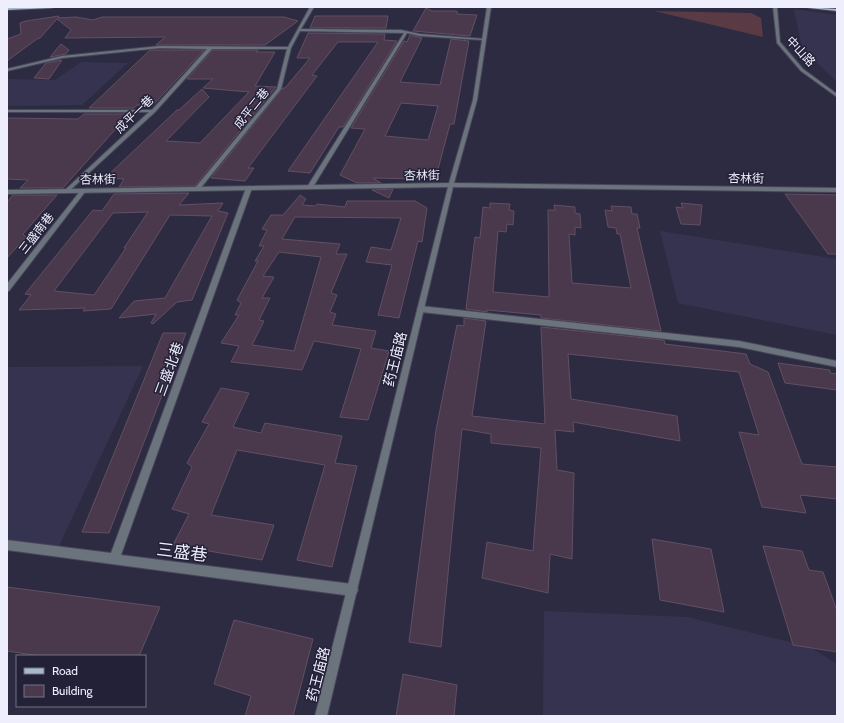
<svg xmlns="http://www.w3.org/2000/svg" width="844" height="723" font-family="Cabin,'Noto Sans SC',sans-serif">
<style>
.built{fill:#363350}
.green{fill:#5a3a44}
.building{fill:#4a384c;stroke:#624f64;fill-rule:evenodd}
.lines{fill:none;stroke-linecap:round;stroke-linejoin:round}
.minor-casing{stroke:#48465b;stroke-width:2}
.tertiary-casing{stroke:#48465b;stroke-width:2}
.primary-casing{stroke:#48465b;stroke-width:2}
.minor{fill:#6b737d;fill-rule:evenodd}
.tertiary{fill:#6b737d;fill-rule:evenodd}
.primary{fill:#a8b8cd;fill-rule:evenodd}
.labels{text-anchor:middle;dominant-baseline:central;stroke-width:3;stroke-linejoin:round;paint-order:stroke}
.far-street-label{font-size:12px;fill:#efeefd;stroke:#232137}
.street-label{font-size:14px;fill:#efeefd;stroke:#232137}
.near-street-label{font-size:17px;fill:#efeefd;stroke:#232137}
</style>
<rect width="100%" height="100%" fill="#2d2b41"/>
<path class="built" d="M794,9L837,15V82L813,59L801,43Z
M81,62L128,63L82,105L7,106L8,79L55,80Z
M660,231L837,259V335L678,303Z
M143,366L59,546L7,539V367Z
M544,611L687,617L810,647L837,664V716H543Z"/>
<path class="green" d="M654,11L751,13L761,18L763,37Z"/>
<path class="building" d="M426,8L432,11H457V14L477,15L470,36L413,31Z
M59,16L58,18L76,17L93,20L102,17H284L298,21L265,45H156L165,37L65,38L71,30L57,19L40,38L37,39L7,61V39L21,34L20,23L26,21Z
M315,16H388L386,28H310Z
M308,33L385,34L384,40L397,41L343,127H339L310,173L288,171L378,42H338L312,75L317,76L248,168H254L245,181L211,178L283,88H285L310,58H297Z
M410,35L422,38L400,82L440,85L451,39L469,41L454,124H450L437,173L423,179L373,178L381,183H357L340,175L365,129L351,128L404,41L407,42ZM401,103L438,106L428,140L385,136Z
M61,44L69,50L66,54L50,57Z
M150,50H204L153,105H137L134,108H89Z
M213,50H258L256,52H275L255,86L276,87L202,177L195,186L119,187L124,179L105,178L177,110H179L202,89L209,97L166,141L200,143L249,92L203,88L213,79H187Z
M62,60L49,79L34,78L46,63Z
M84,114H129L63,188H20L28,180L7,179V118L78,119Z
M393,189L389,198L372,190Z
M189,193L179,205L223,203L218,211L228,213L192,300L177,302L153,324L151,323L156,314L119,318L134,301L165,298L212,216L170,215L111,309L83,311L85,308L19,310L31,295L25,294L93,210L102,211L114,194ZM148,212L124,248H126L94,295L54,291L113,213Z
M785,194L837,195V254H828Z
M13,195H57L23,234L26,237L7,258V202Z
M300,195L306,199L302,205L315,206L317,204L345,207L347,201H415L427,208L422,242L418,241L399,318L378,315L392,265L366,262L371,247L391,250L401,218L295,217L282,239L340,244L336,254H347L331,293L337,295L330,312L336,314L332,325L376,331L371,348L389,351L368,420L340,417L361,349L314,341L302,370L231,362L239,346L221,343L239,315H235L241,303L237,300L258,261H255L264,246H259L267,230L262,229L271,215H283ZM279,252L321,257L294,351L252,345L264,321L259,320L270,298H262L274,277L263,276Z
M490,203L510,204L509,210L514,211L513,225L507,224L506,232L498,231L493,292L549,297L548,210H555L554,205L575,207V213L580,214L581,228L575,227V235L569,234L572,283L631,288L620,234H617L616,228L608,227L605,210L612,211L611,206L631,207L632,214H637L640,228H637L661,331L541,318V315L487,310V312L466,309L475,237L480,238L483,207L490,208Z
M681,203L702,205L700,225L681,224L676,207L683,208Z
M464,318L486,321L472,416L545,424L541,327L664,340L665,344L746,354L750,364L768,372L802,464L837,467V499L800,495L806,513L762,507L739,432L759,435L739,372L568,354L571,399L677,416L680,441L573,422L574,432L555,430L557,470L574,473L572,559L550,554L548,593L482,578L487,542L533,551L541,448L491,443V434L462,429L441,647L409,642L436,430L457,325L464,326Z
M163,333H186L109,533L82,532Z
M778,363L830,370V373L837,374V390L785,383Z
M221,388L249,393L233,427L261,433L265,423L342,436L335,463L357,466L332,567L297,560L325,465L237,450L211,515L274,525L262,560L173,545L189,514L172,509L192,467L187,463L209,424L202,422Z
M652,539L711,549L724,612L660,600Z
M763,546L802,551L809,570L823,572L837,611V652L793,645Z
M7,587L160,607L139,656H40L7,651Z
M234,620L313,639L293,716H245L251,696L214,684Z
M403,674L457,685L454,716H396Z"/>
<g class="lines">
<g class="minor-casing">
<path id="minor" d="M310,7H314L301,29L401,30L420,34L485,39L483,40L420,36L407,33L313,187L310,189L307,187L404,33L300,31L291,48L281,89L199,190H195V188L277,89L287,49H212L155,112L67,193L65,192V190L149,112H7V110H152L207,49L160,48L62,58L7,71V69L62,56L160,46L288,47Z
M249,186L252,188L121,555L352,584L356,586L358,590L356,594L352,596L7,550V540L111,553L246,188Z
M83,189L85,190V192L9,291H7V284L81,190Z
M421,306L739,341L837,361V367L739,347L421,312L417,309Z"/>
</g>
<g class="tertiary-casing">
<path id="tertiary" d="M487,7H491L477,100L454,183L837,188V192L453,187L327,716H315L448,187L7,194V190L449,183L473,100Z
M773,7H777L780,42L803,69L837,94V97L801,71L777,43Z"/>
</g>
<g class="primary-casing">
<path id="primary" d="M54,7L52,8L7,10V8Z
M807,7L837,9V11L809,8Z"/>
</g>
<use href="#minor" class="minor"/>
<use href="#tertiary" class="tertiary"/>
<use href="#primary" class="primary"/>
</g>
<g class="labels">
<g class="far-street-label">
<text transform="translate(801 51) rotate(47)">中山路</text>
<text transform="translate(251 108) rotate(-51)">成平二巷</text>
<text transform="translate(134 114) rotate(-44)">成平一巷</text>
<text transform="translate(422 175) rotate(-1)">杏林街</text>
<text transform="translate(746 178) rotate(1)">杏林街</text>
<text transform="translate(98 179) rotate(-1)">杏林街</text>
<text transform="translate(36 233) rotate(-52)">三盛南巷</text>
</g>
<g class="street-label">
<text transform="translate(395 359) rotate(-76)">药王庙路</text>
<text transform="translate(169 369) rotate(-70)">三盛北巷</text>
<text transform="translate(318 674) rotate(-76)">药王庙路</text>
</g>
<g class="near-street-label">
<text transform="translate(182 552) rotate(7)">三盛巷</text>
</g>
</g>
<rect width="844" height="723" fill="none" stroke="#efeefd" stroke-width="16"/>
<rect x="16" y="655" width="130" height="52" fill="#232137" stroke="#757386"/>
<rect x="24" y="668" width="20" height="6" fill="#a8b8cd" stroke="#757386"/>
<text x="52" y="675" font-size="12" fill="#efeefd">Road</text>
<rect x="24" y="685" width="20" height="12" fill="#4a384c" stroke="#757386"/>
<text x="52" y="695" font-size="12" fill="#efeefd">Building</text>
</svg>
